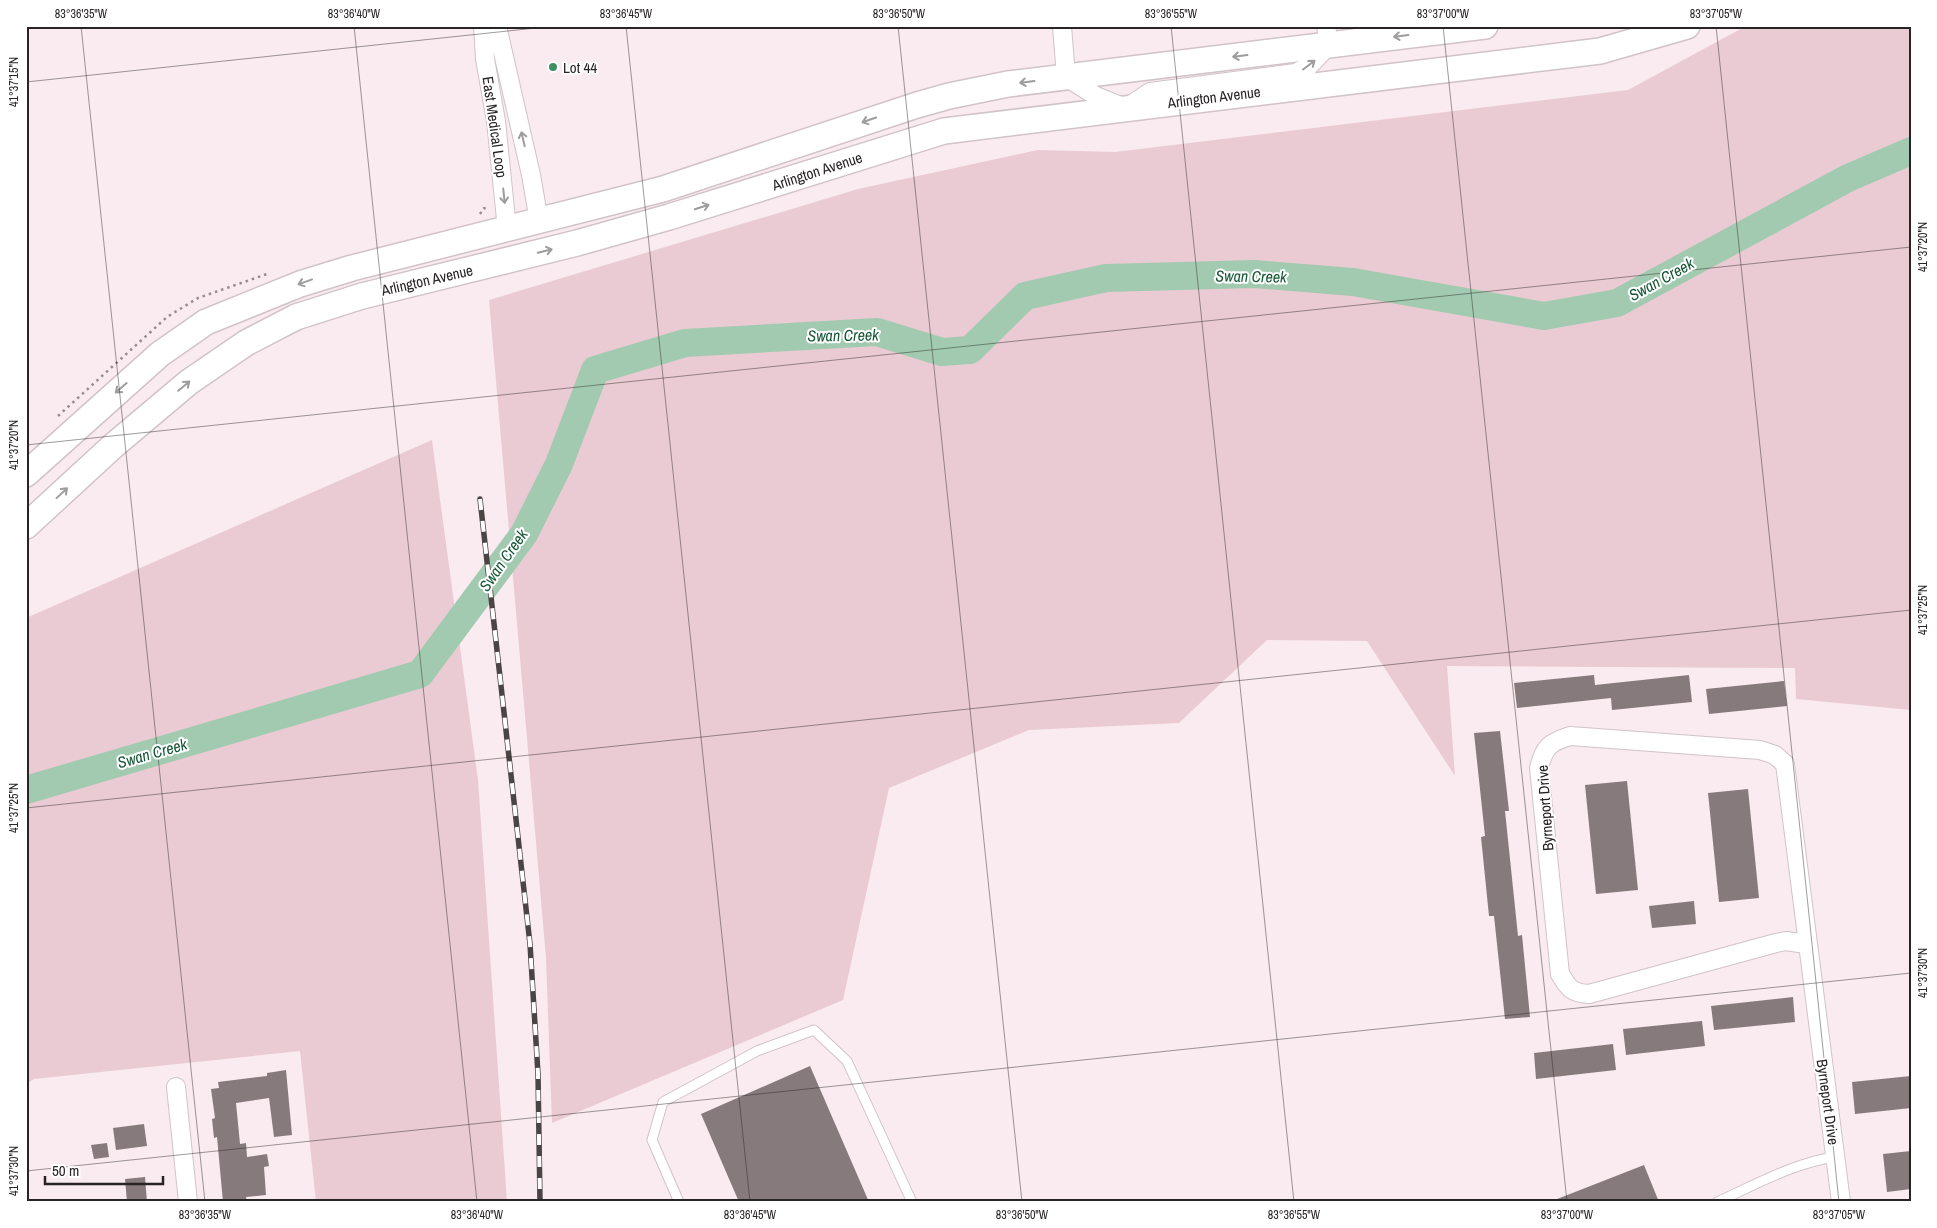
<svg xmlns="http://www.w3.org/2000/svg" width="1937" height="1228" font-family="'Archivo Narrow',sans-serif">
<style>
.green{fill:#eacbd3}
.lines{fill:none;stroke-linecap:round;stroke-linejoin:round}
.river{stroke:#a2cab0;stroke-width:28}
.building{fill:#877a7d}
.lane-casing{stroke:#d1c3c7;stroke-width:11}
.street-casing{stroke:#d1c3c7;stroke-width:20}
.secondary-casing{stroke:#d1c3c7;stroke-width:28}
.path{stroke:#968d8f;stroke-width:2.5;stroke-dasharray:2.5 4;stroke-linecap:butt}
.lane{stroke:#fff;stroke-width:9}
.street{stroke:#fff;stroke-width:18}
.secondary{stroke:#fff;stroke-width:25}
.rail-casing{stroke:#4a4445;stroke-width:5.5}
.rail{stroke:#fff;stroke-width:4;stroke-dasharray:11;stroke-linecap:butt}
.oneway{stroke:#9e9c9c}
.ticks{fill:none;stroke:#282324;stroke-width:1;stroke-opacity:0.45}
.poi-dot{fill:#3c9062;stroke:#fff;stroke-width:2}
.labels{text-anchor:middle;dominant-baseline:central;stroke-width:4;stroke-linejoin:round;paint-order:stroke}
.poi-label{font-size:15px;fill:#282324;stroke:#fff;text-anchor:start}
.street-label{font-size:15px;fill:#282324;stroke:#fff}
.water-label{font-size:16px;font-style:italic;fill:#165736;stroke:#fff}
.neatline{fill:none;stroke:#282324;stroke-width:2}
.ticks-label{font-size:12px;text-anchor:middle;fill:#282324}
</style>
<rect width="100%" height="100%" fill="#f9ebef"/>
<path class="green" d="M1746,26H1911V710L1796,699L1795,668L1447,666L1455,776L1367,641L1267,640L1179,723L1029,730L889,788L843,1000L552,1123L546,958L489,300L858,189L1038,150L1115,152L1628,90Z
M432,440L478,780L507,1202H316L300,1051L34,1079L26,1084V618Z"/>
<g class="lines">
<path class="river" d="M26,790L420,674L524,534L559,464L595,370L685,343L877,332L942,352L970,350L1025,296L1106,278L1254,274L1353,282L1544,316L1617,303L1848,178L1911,151"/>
</g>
<path class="building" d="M1594,675L1595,685L1689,675L1692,702L1612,710L1611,698L1517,708L1514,683Z
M1784,681L1787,706L1709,714L1706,689Z
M1500,731L1509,811H1505L1518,936L1522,935L1530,1017L1505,1019L1494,916H1489L1481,837L1485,836L1474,733Z
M1627,781L1638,890L1596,894L1585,785Z
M1748,789L1759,898L1719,902L1708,793Z
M1694,901L1696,924L1652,928L1649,906Z
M1793,997L1795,1022L1714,1030L1711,1006Z
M1702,1021L1705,1046L1626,1055L1623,1029Z
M1613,1044L1616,1070L1536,1079L1534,1053Z
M810,1066L869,1202H739L701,1114Z
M286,1070L292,1135L274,1137L269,1098L236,1103L240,1144L246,1143L247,1157L267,1154L269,1166L264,1167L266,1195L246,1197L247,1202H223L217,1137L214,1138L212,1119L215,1118L211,1089L219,1088L218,1082L267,1076V1073Z
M1911,1076V1108L1855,1114L1852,1082Z
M144,1124L147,1146L116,1150L113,1128Z
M107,1143L109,1157L94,1159L91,1145Z
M1911,1151V1189L1887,1192L1883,1154Z
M1644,1165L1659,1202H1552V1201Z
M145,1177L147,1202H127L125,1179Z"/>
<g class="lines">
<g class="lane-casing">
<path id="lane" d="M679,1202L652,1140L663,1102L757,1051L814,1030L847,1061L912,1202
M1717,1202C1755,1185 1793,1163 1835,1157"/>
</g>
<g class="street-casing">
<path id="street" d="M483,26L485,59L496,121L507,229
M497,26L531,175L539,221
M1062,26L1066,77L1096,96L1126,108L1150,92L1296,73L1309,66L1329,45L1326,26
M1806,944L1786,941L1776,943L1589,994C1572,993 1569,989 1560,974L1539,768C1544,747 1550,742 1570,736L1760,750L1775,755L1785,764L1841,1202
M176,1087L188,1202"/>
</g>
<g class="secondary-casing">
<path id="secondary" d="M26,474L160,354L206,322L300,284L352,268L663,189L917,105L949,96L1008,84L1485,26
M26,526L113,446L189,382L246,343L296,317L362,296L577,243L669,217L944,131L1600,51L1687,26"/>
</g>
<path class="path" d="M480,214L484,208L488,210
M58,416L167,317L198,298L267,274"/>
<use href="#lane" class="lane"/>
<use href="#street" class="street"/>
<use href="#secondary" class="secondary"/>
<g class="rail-casing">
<path id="rail" d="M480,499L530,944L538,1074L540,1202"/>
</g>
<use href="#rail" class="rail"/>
</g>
<defs><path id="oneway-shaft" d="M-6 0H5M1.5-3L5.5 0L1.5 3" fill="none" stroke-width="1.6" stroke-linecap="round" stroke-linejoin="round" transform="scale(1.25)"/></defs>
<g class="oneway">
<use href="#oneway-shaft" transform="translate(1401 36) rotate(173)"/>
<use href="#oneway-shaft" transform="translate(1240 56) rotate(173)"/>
<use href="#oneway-shaft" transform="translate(1309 65) rotate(-37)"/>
<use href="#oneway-shaft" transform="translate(1027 82) rotate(173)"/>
<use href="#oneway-shaft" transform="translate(869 120) rotate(161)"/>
<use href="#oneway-shaft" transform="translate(523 139) rotate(-103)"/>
<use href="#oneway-shaft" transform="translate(504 196) rotate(84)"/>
<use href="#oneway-shaft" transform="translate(702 207) rotate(-18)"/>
<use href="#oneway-shaft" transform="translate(545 251) rotate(-14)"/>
<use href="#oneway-shaft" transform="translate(305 282) rotate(160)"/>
<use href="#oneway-shaft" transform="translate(184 386) rotate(-40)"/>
<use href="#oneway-shaft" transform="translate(121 388) rotate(139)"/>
<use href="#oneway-shaft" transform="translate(62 493) rotate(-43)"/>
</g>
<path class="ticks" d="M81,26L205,1202M354,26L477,1202M626,26L750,1202M898,26L1022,1202M1171,26L1294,1202M1443,26L1567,1202M1716,26L1839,1202M26,82L555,26M26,445L1911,247M26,808L1911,610M26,1171L1911,973"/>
<circle class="poi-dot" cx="553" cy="67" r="5"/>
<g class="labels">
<g class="poi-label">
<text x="563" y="67">Lot 44</text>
</g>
<g class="street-label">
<text transform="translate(1214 97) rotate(-7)">Arlington Avenue</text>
<text transform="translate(495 127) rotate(82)">East Medical Loop</text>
<text transform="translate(817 171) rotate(-18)">Arlington Avenue</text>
<text transform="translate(427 280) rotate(-13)">Arlington Avenue</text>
<text transform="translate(1545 808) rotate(-94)">Byrneport Drive</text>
<text transform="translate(1828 1102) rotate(82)">Byrneport Drive</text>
</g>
<g class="water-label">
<text transform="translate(1251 276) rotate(1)">Swan Creek</text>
<text transform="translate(1661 279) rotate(-29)">Swan Creek</text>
<text transform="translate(843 335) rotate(-1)">Swan Creek</text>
<text transform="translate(503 560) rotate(-55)">Swan Creek</text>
<text transform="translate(152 753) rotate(-16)">Swan Creek</text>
</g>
</g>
<rect width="1937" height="1228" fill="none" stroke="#ffffff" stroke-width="55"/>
<path d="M45 1176v8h118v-8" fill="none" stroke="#282324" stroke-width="2.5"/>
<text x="52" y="1176" font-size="15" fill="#282324" stroke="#ffffff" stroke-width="4" paint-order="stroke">50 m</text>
<rect x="28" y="28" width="1882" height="1172" class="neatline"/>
<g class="ticks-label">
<text x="81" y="18">83°36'35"W</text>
<text x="354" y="18">83°36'40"W</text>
<text x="626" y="18">83°36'45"W</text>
<text x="899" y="18">83°36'50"W</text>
<text x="1171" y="18">83°36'55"W</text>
<text x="1443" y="18">83°37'00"W</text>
<text x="1716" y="18">83°37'05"W</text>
<text transform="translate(14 82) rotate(-90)" y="4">41°37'15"N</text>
<text transform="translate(1923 247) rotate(-90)" y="4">41°37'20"N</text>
<text transform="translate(14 445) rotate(-90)" y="4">41°37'20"N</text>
<text transform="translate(1923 610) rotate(-90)" y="4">41°37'25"N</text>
<text transform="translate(14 808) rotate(-90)" y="4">41°37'25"N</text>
<text transform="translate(1923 973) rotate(-90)" y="4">41°37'30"N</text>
<text transform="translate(14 1171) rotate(-90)" y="4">41°37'30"N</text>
<text x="205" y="1219">83°36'35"W</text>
<text x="477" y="1219">83°36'40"W</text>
<text x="750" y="1219">83°36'45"W</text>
<text x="1022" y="1219">83°36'50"W</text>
<text x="1294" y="1219">83°36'55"W</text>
<text x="1567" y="1219">83°37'00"W</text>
<text x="1839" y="1219">83°37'05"W</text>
</g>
</svg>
